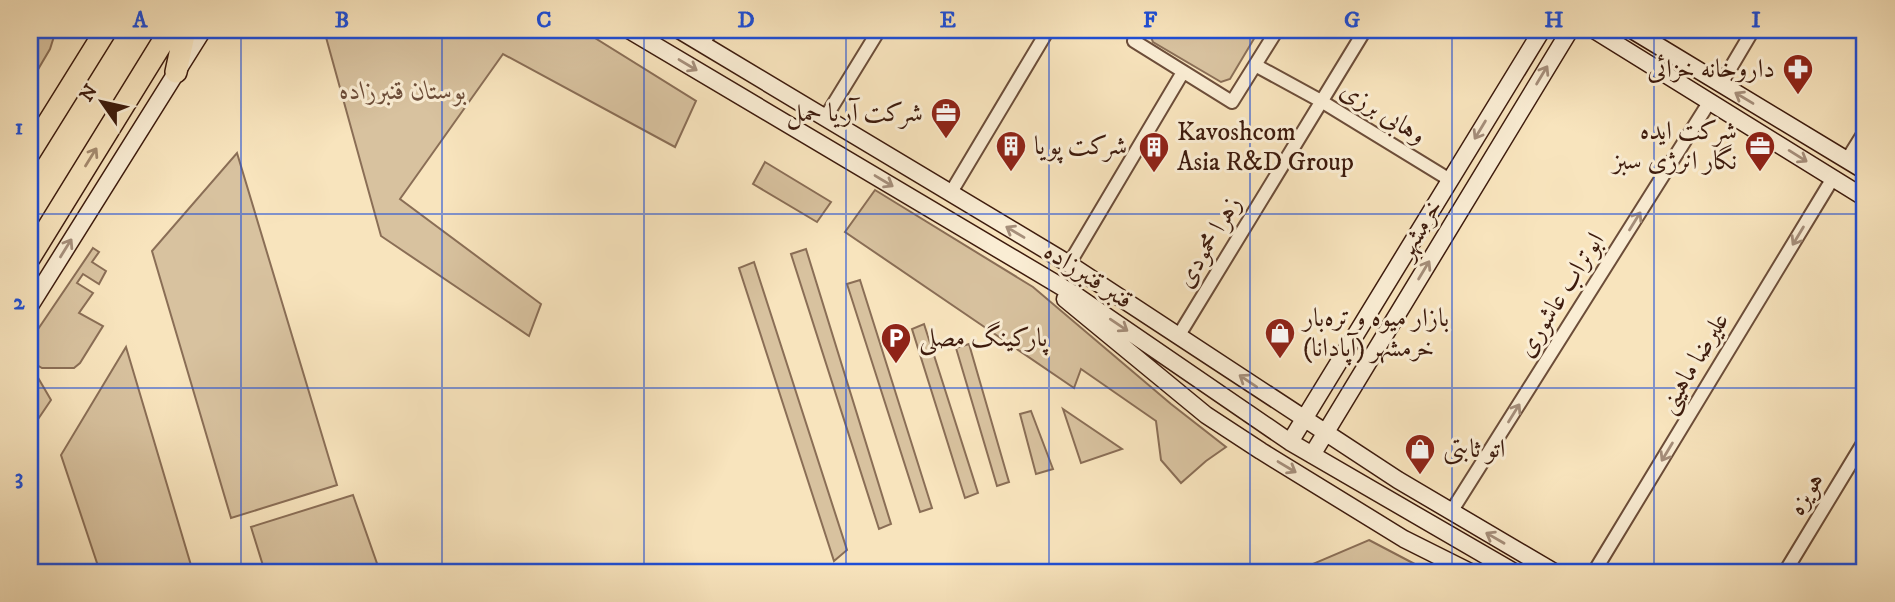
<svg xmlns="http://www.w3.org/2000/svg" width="1895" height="602" font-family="'IM FELL DW Pica',Amiri,serif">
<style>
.green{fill:#d8c29f;stroke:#8a6e56;stroke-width:2}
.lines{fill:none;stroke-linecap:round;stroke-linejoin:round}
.street-casing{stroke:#6c4d39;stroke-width:16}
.secondary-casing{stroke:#3d1b0d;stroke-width:19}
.highway-casing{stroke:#3d1b0d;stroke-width:24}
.street{stroke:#faedd4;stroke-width:12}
.secondary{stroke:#faedd4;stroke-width:16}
.highway{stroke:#f8e4bd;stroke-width:21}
.oneway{stroke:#a58e7a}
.oneway2{stroke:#a48a6e}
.grid{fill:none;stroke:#1d4ed8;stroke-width:2;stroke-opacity:0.55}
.labels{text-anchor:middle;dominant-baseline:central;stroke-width:6;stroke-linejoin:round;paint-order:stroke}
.poi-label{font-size:26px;fill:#3d1b0d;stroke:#faedd4;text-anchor:start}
.park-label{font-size:26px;font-style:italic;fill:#6c4d39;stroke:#faedd4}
.street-label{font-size:26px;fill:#3d1b0d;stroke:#faedd4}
.neatline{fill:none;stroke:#1d4ed8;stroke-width:2.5}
.grid-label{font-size:23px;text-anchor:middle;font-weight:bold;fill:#1d4ed8}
</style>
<rect width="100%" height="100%" fill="#f8e4bd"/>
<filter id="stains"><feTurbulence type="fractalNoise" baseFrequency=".00286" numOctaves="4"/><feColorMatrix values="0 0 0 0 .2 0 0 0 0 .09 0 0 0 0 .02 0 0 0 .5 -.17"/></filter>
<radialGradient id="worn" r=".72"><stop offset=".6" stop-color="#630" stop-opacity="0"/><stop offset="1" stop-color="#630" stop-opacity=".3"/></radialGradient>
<path class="green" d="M30,30H56L50,49L30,83Z
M324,30H582L696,101L675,147L503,54L400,199L541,304L529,336L381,236Z
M1154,30H1258V32L1230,79L1221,82L1153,42L1151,37Z
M237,153L337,485L231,518L152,251Z
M765,162L831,202L817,222L753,184Z
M875,190L1033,287L1171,404L1226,447L1206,461L1181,483L1161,460L1156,421L1081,369L1074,388L845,232Z
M93,248L99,252L92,262L106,271L99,284L83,274L77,283L93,293L79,313L103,326L80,363L74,368H42L30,361V341Z
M806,249L891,524L879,529L791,254Z
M754,262L847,550L834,561L739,268Z
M860,280L932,508L920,512L847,284Z
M924,324L978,493L965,498L912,329Z
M969,344L1009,482L997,486L956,348Z
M126,347L193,572H100L61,455Z
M30,372L37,376L51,400L30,431Z
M1063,409L1122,449L1081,463Z
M1031,411L1053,469L1036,474L1020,414Z
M353,495L380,572H265L251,527Z
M1369,540L1430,572H1309L1308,566Z"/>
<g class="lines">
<g class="street-casing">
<path id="street" d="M1141,30L1134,41L1232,102L1277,30
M703,44L711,30
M1255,65L1321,101L1450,180
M1721,84L1753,30
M825,118L879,30
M1847,160L1865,131
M950,194L1048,30
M1069,264L1183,72
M1179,335L1365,30
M1451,512L1710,101
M1594,572L1833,178
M1785,572L1865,440"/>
</g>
<g class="secondary-casing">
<path id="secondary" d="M629,30L1077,296L1290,442L1514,572
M679,30L1069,264L1398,480L1554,572
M1594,30L1865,198
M1632,30L1865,171
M1065,299L1206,415L1261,451L1404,539L1470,572
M30,306L203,30
M1290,442L1542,30
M1312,455L1570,30"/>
</g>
<g class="highway-casing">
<path id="highway" d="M176,72L185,30
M30,152L106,30
M30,257L170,30"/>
</g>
<use href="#street" class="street"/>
<use href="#secondary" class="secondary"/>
<use href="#highway" class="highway"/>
</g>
<defs><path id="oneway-shaft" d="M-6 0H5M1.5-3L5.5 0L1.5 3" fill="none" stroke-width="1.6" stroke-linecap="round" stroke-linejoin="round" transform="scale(1.75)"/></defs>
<g class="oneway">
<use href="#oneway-shaft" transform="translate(688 65) rotate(31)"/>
<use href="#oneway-shaft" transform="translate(1542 75) rotate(-59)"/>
<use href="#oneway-shaft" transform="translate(1744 98) rotate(-149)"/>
<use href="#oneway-shaft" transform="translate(1480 130) rotate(121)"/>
<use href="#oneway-shaft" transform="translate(1798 156) rotate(32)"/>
<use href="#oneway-shaft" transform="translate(884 181) rotate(31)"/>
<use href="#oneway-shaft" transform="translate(1635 221) rotate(-58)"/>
<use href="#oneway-shaft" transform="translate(1015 232) rotate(-149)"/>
<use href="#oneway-shaft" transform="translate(1798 236) rotate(121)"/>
<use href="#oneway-shaft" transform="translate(66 248) rotate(-58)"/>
<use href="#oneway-shaft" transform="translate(1424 270) rotate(-59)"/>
<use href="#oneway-shaft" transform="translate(1119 325) rotate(34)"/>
<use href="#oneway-shaft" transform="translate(1248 381) rotate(-146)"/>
<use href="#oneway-shaft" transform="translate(1514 413) rotate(-58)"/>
<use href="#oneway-shaft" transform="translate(1667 452) rotate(121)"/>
<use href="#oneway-shaft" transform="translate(1287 467) rotate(31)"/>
<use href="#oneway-shaft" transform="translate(1495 538) rotate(-150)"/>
</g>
<use class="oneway2" href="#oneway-shaft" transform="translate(91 157) rotate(-58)"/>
<path class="grid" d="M241,30V572M442,30V572M644,30V572M846,30V572M1049,30V572M1250,30V572M1452,30V572M1654,30V572M30,214H1865M30,388H1865"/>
<defs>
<g id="pharmacy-pin" transform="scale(1.575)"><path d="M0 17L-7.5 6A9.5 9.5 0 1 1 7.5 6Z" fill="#8f2418" stroke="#faedd4"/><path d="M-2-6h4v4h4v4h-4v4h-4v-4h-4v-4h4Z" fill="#fff"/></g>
<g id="office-pin" transform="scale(1.575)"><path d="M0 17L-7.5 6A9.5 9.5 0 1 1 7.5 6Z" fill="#8f2418" stroke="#faedd4"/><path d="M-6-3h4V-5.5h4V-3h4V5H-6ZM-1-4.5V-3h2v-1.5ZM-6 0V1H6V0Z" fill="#fff"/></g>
<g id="building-pin" transform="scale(1.575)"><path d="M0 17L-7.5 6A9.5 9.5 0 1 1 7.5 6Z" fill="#8f2418" stroke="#faedd4"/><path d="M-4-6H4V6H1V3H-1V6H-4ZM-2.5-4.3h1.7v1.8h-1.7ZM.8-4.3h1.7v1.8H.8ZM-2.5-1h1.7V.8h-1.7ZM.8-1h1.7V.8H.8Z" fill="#fff"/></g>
<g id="shop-pin" transform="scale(1.575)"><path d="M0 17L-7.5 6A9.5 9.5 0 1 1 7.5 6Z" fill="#8f2418" stroke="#faedd4"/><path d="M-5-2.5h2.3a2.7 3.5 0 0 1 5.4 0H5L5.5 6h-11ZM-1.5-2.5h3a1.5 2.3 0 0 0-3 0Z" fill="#fff"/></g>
<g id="parking-pin" transform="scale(1.575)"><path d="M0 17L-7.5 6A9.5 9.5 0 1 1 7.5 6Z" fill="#8f2418" stroke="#faedd4"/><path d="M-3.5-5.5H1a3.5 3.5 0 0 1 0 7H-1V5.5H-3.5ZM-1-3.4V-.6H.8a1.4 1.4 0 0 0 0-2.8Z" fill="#fff"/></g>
</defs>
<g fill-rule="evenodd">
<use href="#pharmacy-pin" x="1798" y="69"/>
<use href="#office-pin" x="946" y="113"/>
<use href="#building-pin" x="1011" y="146"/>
<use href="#office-pin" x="1760" y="146"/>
<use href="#building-pin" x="1154" y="147"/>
<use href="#shop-pin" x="1280" y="333"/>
<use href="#parking-pin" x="896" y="338"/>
<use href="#shop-pin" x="1420" y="449"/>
</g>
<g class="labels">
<g class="poi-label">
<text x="1775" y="69" text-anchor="end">داروخانه خزائی</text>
<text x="923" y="113" text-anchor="end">شرکت آریا حمل</text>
<text x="1737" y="131" text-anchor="end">شرکت ایده<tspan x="1737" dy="30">نگار انرژی سبز</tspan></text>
<text x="1177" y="132">Kavoshcom<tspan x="1177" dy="30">Asia R&amp;D Group</tspan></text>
<text x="1034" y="146">شرکت پویا</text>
<text x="1303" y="318">بازار میوه و تره‌بار<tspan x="1303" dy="30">خرمشهر (آپادانا)</tspan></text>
<text x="919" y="338">پارکینگ مصلی</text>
<text x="1443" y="449">اتو ثابتی</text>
</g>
<g class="park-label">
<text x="403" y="91">بوستان قنبرزاده</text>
</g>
<g class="street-label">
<text transform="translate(1383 113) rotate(32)">وهابی برزی</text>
<text transform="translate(1420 229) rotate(-59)">خرمشهر</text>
<text transform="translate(1209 242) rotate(-59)">زهرا محمودی</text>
<text transform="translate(1088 276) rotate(33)">قنبر قنبرزاده</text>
<text transform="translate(1561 295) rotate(-58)">ابوتراب عاشوری</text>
<text transform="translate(1694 363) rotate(-59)">علیرضا ماهینی</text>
<text transform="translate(1806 494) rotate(-59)">هویزه</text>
</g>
</g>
<rect width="1895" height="602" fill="none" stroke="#f8e4bd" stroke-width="77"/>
<g transform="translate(102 102) rotate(304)" stroke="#faedd4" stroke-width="5" paint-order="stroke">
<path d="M0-5L12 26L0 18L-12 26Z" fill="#3d1b0d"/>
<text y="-10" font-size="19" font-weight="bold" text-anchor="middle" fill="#3d1b0d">N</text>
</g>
<rect x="38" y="38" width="1818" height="526" class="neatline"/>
<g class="grid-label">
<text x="140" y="27">A</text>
<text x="342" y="27">B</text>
<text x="544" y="27">C</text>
<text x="746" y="27">D</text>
<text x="948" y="27">E</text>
<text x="1150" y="27">F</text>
<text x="1352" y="27">G</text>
<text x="1554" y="27">H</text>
<text x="1756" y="27">I</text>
<text x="19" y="134">1</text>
<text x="19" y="309">2</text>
<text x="19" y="484">3</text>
</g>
<rect width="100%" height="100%" filter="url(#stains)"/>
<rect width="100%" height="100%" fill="url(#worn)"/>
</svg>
